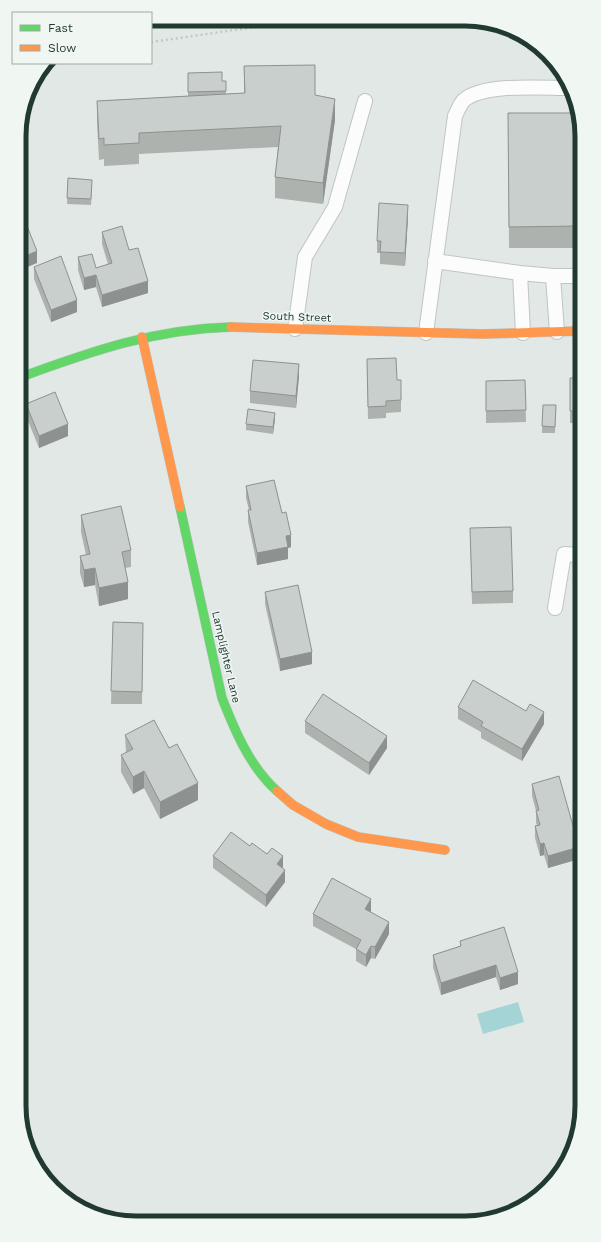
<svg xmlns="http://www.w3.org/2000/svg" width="601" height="1242" font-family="'Work Sans',sans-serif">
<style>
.water{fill:#a4d4d5}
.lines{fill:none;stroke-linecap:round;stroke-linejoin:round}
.lane-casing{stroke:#bfc5c2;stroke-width:16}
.fast-casing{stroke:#bec6c2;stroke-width:10}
.slow-casing{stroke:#bec6c2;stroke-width:10}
.path{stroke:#c0c8c4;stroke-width:2.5;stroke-dasharray:2 3;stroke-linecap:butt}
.lane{stroke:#fbfcfb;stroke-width:14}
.fast{stroke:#63d668;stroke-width:9}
.slow{stroke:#ff974d;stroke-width:9}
.wall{fill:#adb2af}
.shaded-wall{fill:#8d918f}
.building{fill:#c9cfcc;stroke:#8d918f}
.labels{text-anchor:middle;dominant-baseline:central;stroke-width:3;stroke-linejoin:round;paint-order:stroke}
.street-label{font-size:11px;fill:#213a31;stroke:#f0f7f3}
.rim{fill:none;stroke:#213a31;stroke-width:5}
</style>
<rect width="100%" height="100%" fill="#e2e8e5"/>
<path class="water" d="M518,1002L524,1022L483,1034L477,1014Z"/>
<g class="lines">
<g class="lane-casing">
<path id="lane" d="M435,261L520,273
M553,276H579
M295,329L305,257L335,207L365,101
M426,333L455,116C457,112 460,104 464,100C484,83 542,88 567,88
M523,333L520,273L553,276L557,332
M555,608L564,554L580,555"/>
</g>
<g class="fast-casing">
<path id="fast" d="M21,377C92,351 155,329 231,327
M180,507L222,698C235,731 250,767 277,791"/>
</g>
<g class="slow-casing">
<path id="slow" d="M231,327L482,334L579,331
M142,337L180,507
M277,791L293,805L326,824L358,837L445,850"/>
</g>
<path class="path" d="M151,42L304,20"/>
<use href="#lane" class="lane"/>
<use href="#fast" class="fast"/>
<use href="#slow" class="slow"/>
</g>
<path class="wall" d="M244,66L315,95L335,120L323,204L275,198V177L278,147L139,154V164L104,166V159L99,160L97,122V101L188,96V73L222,81H226V94L244,93Z
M508,113H578V248H509Z
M68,178L92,186L91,205L67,204Z
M408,217L405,266L380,264V253H377V241Z
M102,232L129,250L148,293L102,307L96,287L84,290L78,270V257L96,268L108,264L102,244Z
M34,267L77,312L51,322L34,279Z
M367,359L397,380H401V412L386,413V418L368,419Z
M299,376L296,408L250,403V391Z
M570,378H579V423H570Z
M525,380L526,422L486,423V381Z
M26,404L68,436L39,448L26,416Z
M556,405L555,433H542V426Z
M275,419L273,434L246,430V424Z
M246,486L282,513L291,547L288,548V559L257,565L248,522V510H249L246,498Z
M81,515L131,550V567L125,568L128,599L99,606L95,585L84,587L80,573V556L86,555L81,532Z
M470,528L513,591V603L472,604Z
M265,592L312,664L280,671L265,604Z
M113,622L143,623L142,704H111Z
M458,707L544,724L522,761L481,738V732L458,719Z
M305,721L387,748L369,775L305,733Z
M125,735L169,748L198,800L160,819L144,788L133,794L121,772V755L126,753Z
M532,784L579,859L548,868L544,855L540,856L535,838V826L537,825L536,823V811L532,796Z
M250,846L267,854L283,868L285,882L266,907L213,868V856Z
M371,911L370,912L389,934L375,959L371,958L366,967L356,961V949L313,926V914Z
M504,927L518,984L500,990L496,977L441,995L433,967V955L460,946V941Z"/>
<path class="shaded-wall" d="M335,99V120L323,204V183Z
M408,205V217L405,266V253Z
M37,251V263L25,268V274L20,276V264L23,257Z
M96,275V287L84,290V278Z
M148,281V293L102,307V295Z
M77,300V312L51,322V310Z
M299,364V376L296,408V396Z
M275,413V419L273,434V427Z
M68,424V436L39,448V436Z
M291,535V547L288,548V559L257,565V553L286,536Z
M95,568V585L84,587V570Z
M128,582V599L99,606V588Z
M312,652V664L280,671V659Z
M544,712V724L522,761V749Z
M387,736V748L369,775V763Z
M144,771V788L133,794V777Z
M198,783V800L160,819V802Z
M544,843V855L540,856V844Z
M579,847V859L548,868V856Z
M283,856V868L277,864Z
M285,870V882L266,907V895Z
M371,899V911L365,921V909Z
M389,922V934L375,959V947Z
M371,946V958L366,967V955Z
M496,965V977L441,995V983Z
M518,972V984L500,990V978Z"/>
<path class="building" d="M315,65V95L335,99L323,183L275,177L281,126L139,133V143L104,145V138L99,139L97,101L245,93L244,66Z
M222,72V81H226V91L188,92V73Z
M508,113H578V226L509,227Z
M68,178L92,180L91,199L67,198Z
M379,203L408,205L405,253L380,252L381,241H377Z
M23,216L37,251L23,257L25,262L20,264V217Z
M122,226L129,250L138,248L148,281L102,295L96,275L84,278L78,257L92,254L96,268L112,263L102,232Z
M61,256L77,300L51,310L34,267Z
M396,358L397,380H401V400L386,401V406L368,407L367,359Z
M253,360L299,364L296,396L250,391Z
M570,378H579V411H570Z
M525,380L526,410L486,411V381Z
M55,392L68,424L39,436L26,404Z
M543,405H556L555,427L542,426Z
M248,409L275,413L273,427L246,424Z
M274,480L282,513L286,512L291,535L286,536L288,547L257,553L248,510H251L246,486Z
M121,506L131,550L122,552L128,582L99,588L95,568L84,570L80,556L90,554L81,515Z
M511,527L513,591L472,592L470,528Z
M298,585L312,652L280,659L265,592Z
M113,622L143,623L142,692L111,691Z
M473,680L526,711L530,704L544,712L522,749L481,726L483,722L458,707Z
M323,694L387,736L369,763L305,721Z
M154,720L169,748L177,744L198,783L160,802L144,771L133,777L121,755L133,749L125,735Z
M559,776L579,847L548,856L544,843L540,844L535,826L540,825L536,811L539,810L532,784Z
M231,832L250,846L252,843L267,854L272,848L283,856L277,864L285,870L266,895L213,856Z
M332,878L371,899L365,909L389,922L375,947L371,946L366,955L356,949L361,940L313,914Z
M504,927L518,972L500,978L496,965L441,983L433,955L461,946L460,941Z"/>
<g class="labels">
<g class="street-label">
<text transform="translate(297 317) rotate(2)">South Street</text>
<text transform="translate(226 657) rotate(77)">Lamplighter Lane</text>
</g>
</g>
<path d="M0 0H601V1242H0ZM136 26H465A110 110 0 0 1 575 136V1106A110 110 0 0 1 465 1216H136A110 110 0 0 1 26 1106V136A110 110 0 0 1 136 26Z" fill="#f0f7f3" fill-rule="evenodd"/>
<path class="rim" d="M136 26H465A110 110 0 0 1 575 136V1106A110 110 0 0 1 465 1216H136A110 110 0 0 1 26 1106V136A110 110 0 0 1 136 26Z"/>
<rect x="12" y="12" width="140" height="52" fill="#f0f7f3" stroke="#9daba5"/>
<rect x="20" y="25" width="20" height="6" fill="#63d668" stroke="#9daba5"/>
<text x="48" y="32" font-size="12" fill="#213a31">Fast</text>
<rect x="20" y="45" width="20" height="6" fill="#ff974d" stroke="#9daba5"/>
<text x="48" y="52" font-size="12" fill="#213a31">Slow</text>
</svg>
